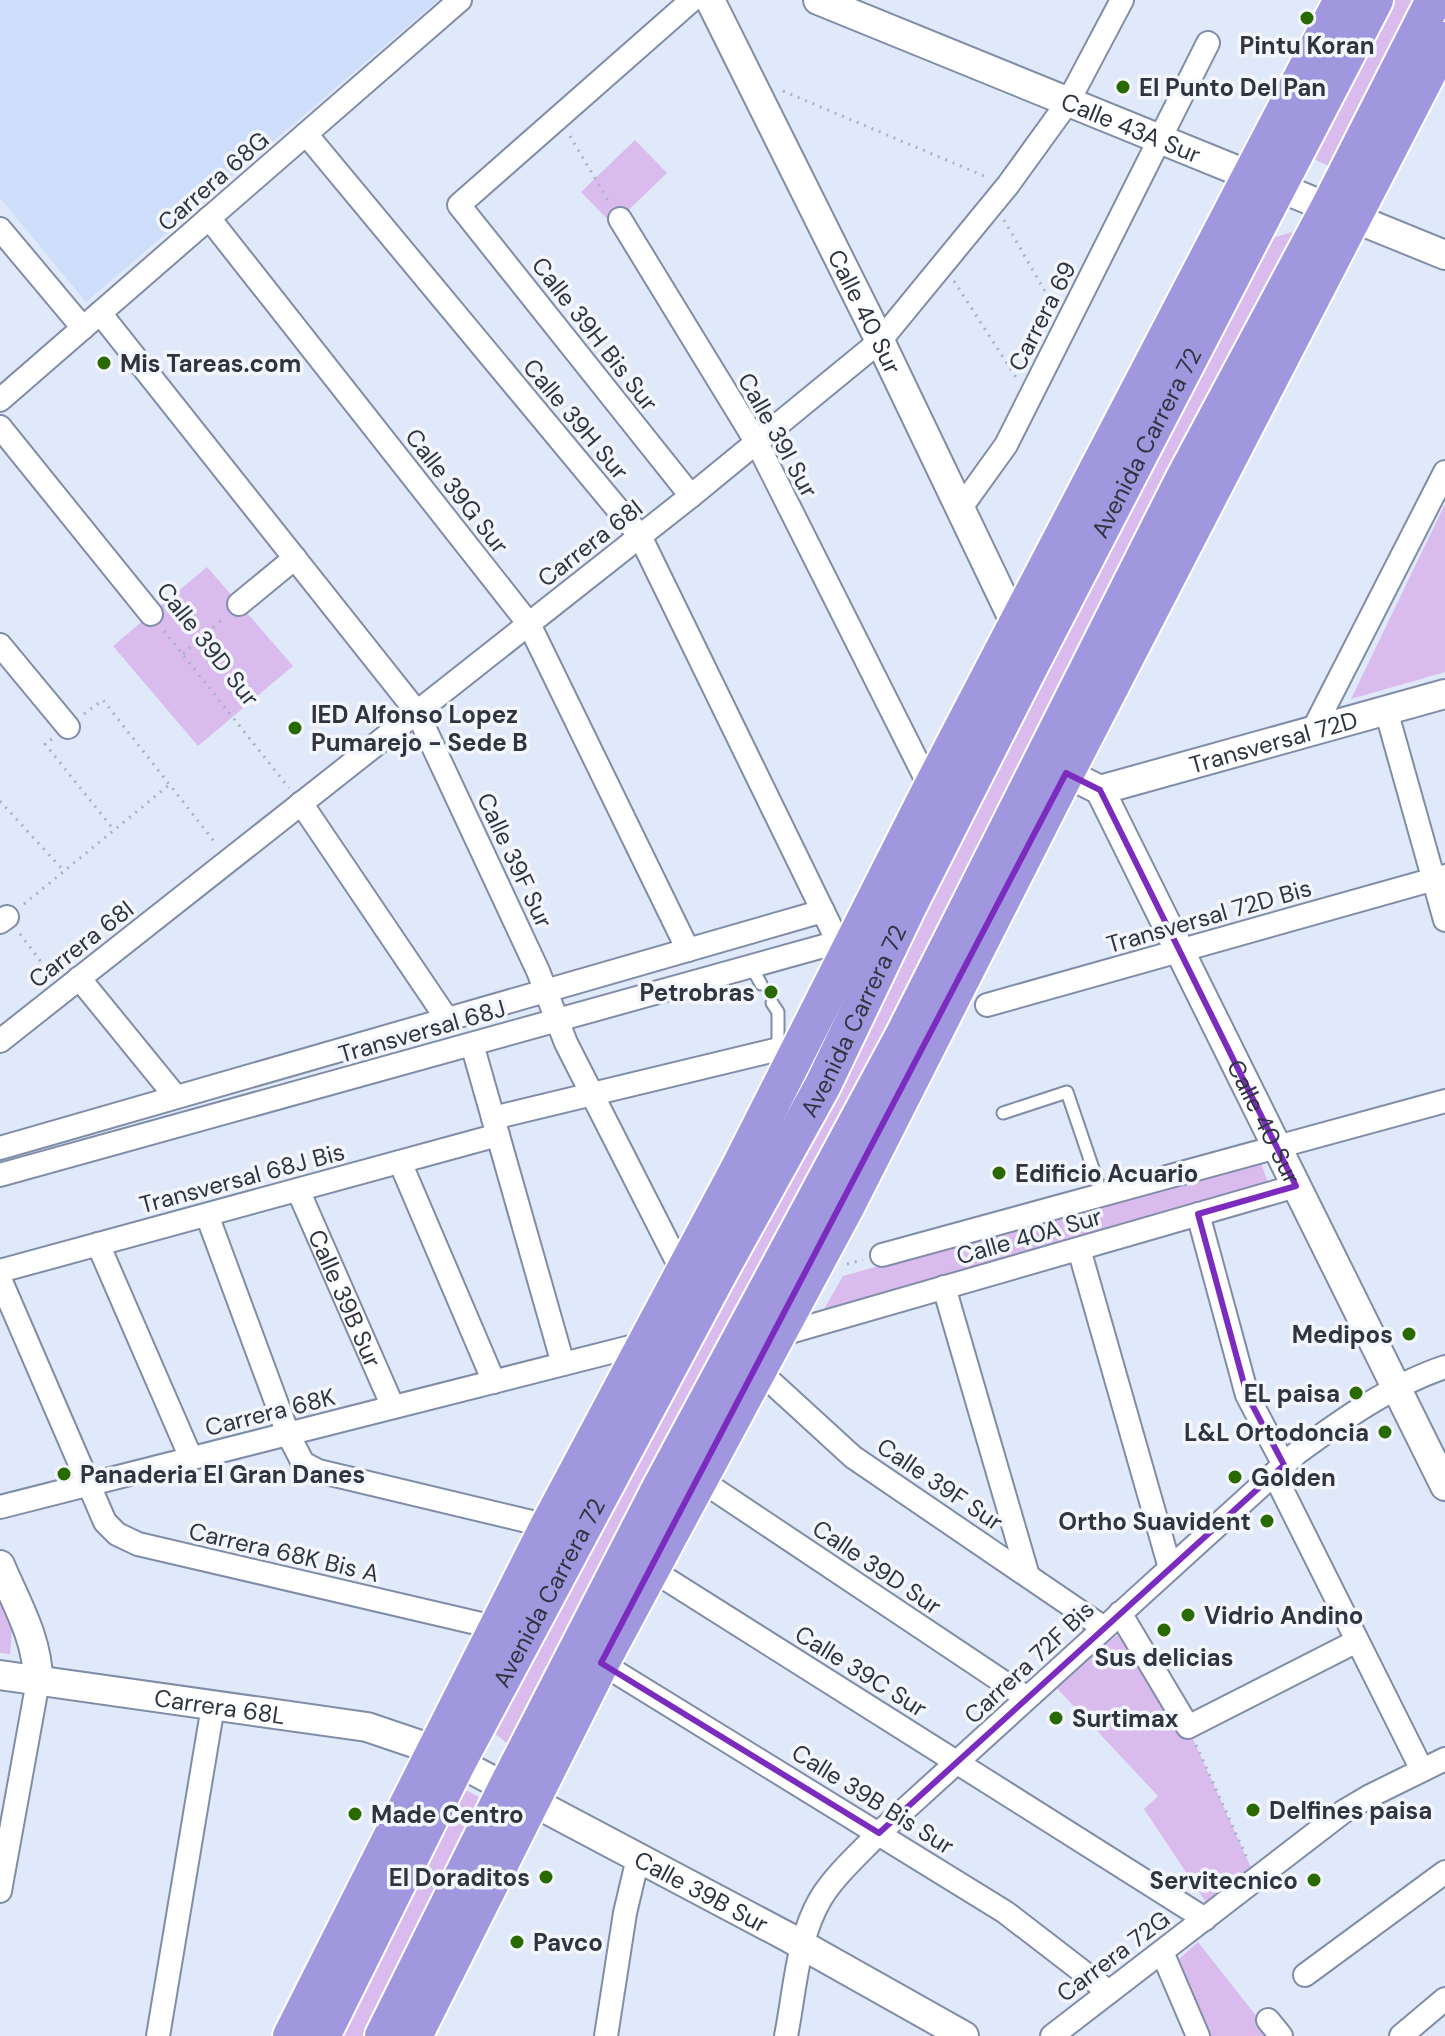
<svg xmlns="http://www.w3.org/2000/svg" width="1445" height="2036" font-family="'DM Sans',sans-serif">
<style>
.built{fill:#ceddf9}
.green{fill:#dabbed}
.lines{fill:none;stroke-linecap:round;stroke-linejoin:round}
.service-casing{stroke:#808da7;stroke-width:15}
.minor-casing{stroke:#808da7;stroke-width:26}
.tertiary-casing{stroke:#808da7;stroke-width:32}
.trunk-casing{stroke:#fff;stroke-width:40}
.path{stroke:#abb3c2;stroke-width:3;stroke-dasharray:2 6;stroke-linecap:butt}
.service{stroke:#fff;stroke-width:11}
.minor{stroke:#fff;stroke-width:22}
.tertiary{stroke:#fff;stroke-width:28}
.trunk{stroke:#a097de;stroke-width:36}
.marked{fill:none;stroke:#7b2cbf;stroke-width:6;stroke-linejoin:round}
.poi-dot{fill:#296a00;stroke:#f3f6fc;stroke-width:3}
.labels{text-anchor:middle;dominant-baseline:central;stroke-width:7;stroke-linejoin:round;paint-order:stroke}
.poi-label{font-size:24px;font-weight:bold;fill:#2f3540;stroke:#f3f6fc;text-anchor:start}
.street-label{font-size:24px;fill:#2f3540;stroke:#f3f6fc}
</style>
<rect width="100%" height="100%" fill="#e0e9fa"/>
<path class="built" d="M0,0H438L86,302L0,198Z"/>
<path class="green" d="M1387,0H1420L1338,170L1309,157Z
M635,140L667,173L613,225L581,192Z
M1292,232L1302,236L1086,648L974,851L897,1010L600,1566L508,1744L489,1729L1263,241Z
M1445,504V672L1351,699Z
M207,567L293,666L198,746L113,646Z
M1260,1160L1269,1186L823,1311L843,1276Z
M0,1598L12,1628L10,1654L0,1653Z
M1119,1634L1192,1737L1253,1872L1207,1904L1144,1809L1158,1796L1053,1684Z
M458,1786L483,1799L366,2036H332Z
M1198,1942L1272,2036H1209L1178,1960Z"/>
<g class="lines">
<g class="service-casing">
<path id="service" d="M751,966L761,984
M772,1003L778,1012V1050
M1003,1113L1067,1092L1102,1195"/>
</g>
<g class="minor-casing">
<g id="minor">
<path d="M306,134L640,536L838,942"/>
<path d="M209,218L529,624L688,950"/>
<path d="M620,219L757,443L923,773L930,790"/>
<path d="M0,229L83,328"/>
<path d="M100,313L417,712L538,971L566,1043L683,1273"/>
<path d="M0,400L460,0"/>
<path d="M0,427L151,614"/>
<path d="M691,496L459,205L692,0"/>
<path d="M960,509L1006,445L1208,43"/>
<path d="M239,604L295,558"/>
<path d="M0,645L68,727"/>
<path d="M1386,710L1445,920"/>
<path d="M1313,730L1445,472"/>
<path d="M301,803L447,1019"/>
<path d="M0,922L7,917"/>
<path d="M79,978L176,1097"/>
<path d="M987,1005L1445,876"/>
<path d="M0,1041L691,496L880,341L1008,185L1068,102L1122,0"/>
<path d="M472,1044L563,1364"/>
<path d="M493,1118L804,1043"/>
<path d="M0,1148L823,911"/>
<path d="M400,1162L494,1382"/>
<path d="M0,1175L849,939"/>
<path id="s1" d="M298,1190L393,1407"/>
<path d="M1198,1214L1247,1395L1284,1465"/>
<path d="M207,1215L288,1434L303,1463L318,1471L548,1526"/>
<path d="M98,1244L191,1458"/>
<path d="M1079,1249L1170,1568"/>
<path d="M882,1255L1445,1101"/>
<path d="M0,1271L498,1135"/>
<path d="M0,1279L105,1522L117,1534L138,1544L498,1628"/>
<path d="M944,1287L1028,1576"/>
<path d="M776,1336L1296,1186"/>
<path d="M758,1370L853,1457L1104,1628"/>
<path d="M1274,1474L1422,1770"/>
<path d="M699,1479L1027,1698"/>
<path d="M0,1507L646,1343"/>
<path d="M652,1570L1205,1919"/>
<path d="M1120,1613L1188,1727L1357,1641"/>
<path d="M601,1663L1005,1912L1109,1992"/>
<path d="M0,1891L38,1681"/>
<path d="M1162,1952L1198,2036"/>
<path d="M1305,1975L1445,1872"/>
<path d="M1268,2020L1281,2036"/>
<path d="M158,2036L213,1706"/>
<path d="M606,2036L625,1913L638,1858"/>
<path d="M786,2036C795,1991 797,1938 821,1898C836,1874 859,1854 879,1833L1297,1453C1342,1420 1391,1385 1445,1367"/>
<path d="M1052,2036L1343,1812L1370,1796L1445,1759"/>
<path d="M1401,2036L1445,1999"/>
</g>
</g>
<g class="tertiary-casing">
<g id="tertiary">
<path id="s2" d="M710,0L880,341L1016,625"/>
<path id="s3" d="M818,0L1445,255"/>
<path id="s4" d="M1066,773L1100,790L1445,1486"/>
<path id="s5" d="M1100,790L1445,694"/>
<path d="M0,1565C16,1603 38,1639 38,1681"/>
<path id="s6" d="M0,1675L367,1727L435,1750L788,1937L964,2036"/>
</g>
</g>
<g class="trunk-casing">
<g id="trunk">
<path d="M291,2036L548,1526L740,1166L930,790L1342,0"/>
<path id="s7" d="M322,2036L458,1762L719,1273L823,1085L909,905L1030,666L1375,0"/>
<path d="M383,2036L506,1788L659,1490L903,1036L1183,480L1329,207L1434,0"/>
<path d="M414,2036L601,1663L845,1209L1066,773L1445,40"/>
</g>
</g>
<path class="path" d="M783,91L989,178
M570,136L609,202
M1004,220L1054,307
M954,281L1017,379
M164,631L289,788
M183,654L225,617
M84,714L103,700L217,845
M52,739L45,744L114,830
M0,801L64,871
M24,904L169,785
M20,934L51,975
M847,1264L863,1260
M1196,1745L1247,1858"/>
<use href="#service" class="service"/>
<use href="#minor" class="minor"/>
<use href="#tertiary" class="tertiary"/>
<use href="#trunk" class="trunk"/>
</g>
<path class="marked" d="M1066,773L1100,790L1296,1186L1198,1214L1247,1395L1284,1465L879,1833L601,1663Z"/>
<g class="poi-dot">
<circle cx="1307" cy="18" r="8"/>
<circle cx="1123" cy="87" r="8"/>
<circle cx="104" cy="363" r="8"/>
<circle cx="295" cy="728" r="8"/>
<circle cx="771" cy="992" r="8"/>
<circle cx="999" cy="1173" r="8"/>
<circle cx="1409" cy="1334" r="8"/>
<circle cx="1356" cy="1393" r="8"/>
<circle cx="1385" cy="1432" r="8"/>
<circle cx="64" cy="1474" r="8"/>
<circle cx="1235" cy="1477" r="8"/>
<circle cx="1267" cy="1521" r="8"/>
<circle cx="1188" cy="1615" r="8"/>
<circle cx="1164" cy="1630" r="8"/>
<circle cx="1056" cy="1718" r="8"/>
<circle cx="1253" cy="1810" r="8"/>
<circle cx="355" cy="1814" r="8"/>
<circle cx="546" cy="1877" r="8"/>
<circle cx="1314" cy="1880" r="8"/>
<circle cx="517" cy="1942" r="8"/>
</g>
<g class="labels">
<g class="poi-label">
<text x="1307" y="45" text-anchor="middle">Pintu Koran</text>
<text x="1139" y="87">El Punto Del Pan</text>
<text x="120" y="363">Mis Tareas.com</text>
<text x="311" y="714">IED Alfonso Lopez<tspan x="311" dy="28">Pumarejo - Sede B</tspan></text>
<text x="755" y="992" text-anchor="end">Petrobras</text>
<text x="1015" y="1173">Edificio Acuario</text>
<text x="1393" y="1334" text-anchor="end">Medipos</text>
<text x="1340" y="1393" text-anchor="end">EL paisa</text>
<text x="1369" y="1432" text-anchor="end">L&amp;L Ortodoncia</text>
<text x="80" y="1474">Panaderia El Gran Danes</text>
<text x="1251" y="1477">Golden</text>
<text x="1251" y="1521" text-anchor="end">Ortho Suavident</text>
<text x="1204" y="1615">Vidrio Andino</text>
<text x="1164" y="1657" text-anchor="middle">Sus delicias</text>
<text x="1072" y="1718">Surtimax</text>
<text x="1269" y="1810">Delfines paisa</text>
<text x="371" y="1814">Made Centro</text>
<text x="530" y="1877" text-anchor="end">El Doraditos</text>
<text x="1298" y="1880" text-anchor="end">Servitecnico</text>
<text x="533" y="1942">Pavco</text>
</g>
<g class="street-label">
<text stroke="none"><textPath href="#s3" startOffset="338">Calle 43A Sur</textPath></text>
<text transform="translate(213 181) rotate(-41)">Carrera 68G</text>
<text stroke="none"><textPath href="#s2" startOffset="348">Calle 40 Sur</textPath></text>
<text transform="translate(1042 316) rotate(-63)">Carrera 69</text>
<text transform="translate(595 334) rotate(52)">Calle 39H Bis Sur</text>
<text transform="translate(576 419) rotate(50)">Calle 39H Sur</text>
<text transform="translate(778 435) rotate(61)">Calle 39I Sur</text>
<text stroke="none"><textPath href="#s7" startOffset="1794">Avenida Carrera 72</textPath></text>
<text transform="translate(457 491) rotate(52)">Calle 39G Sur</text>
<text transform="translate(590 543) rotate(-38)">Carrera 68I</text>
<text transform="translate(208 644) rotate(52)">Calle 39D Sur</text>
<text stroke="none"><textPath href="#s5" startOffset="180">Transversal 72D</textPath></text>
<text transform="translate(515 860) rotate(65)">Calle 39F Sur</text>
<text transform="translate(1209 916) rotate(-16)">Transversal 72D Bis</text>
<text transform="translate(81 944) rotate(-38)">Carrera 68I</text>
<text stroke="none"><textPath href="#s7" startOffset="1146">Avenida Carrera 72</textPath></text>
<text transform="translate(422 1031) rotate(-16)">Transversal 68J</text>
<text stroke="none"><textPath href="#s4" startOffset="408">Calle 40 Sur</textPath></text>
<text transform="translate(242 1178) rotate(-15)">Transversal 68J Bis</text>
<text transform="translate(1029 1236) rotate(-16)">Calle 40A Sur</text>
<text stroke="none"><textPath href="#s1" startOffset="118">Calle 39B Sur</textPath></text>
<text transform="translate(270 1412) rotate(-14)">Carrera 68K</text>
<text transform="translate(940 1484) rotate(34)">Calle 39F Sur</text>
<text transform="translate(284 1552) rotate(13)">Carrera 68K Bis A</text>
<text transform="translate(877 1567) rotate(34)">Calle 39D Sur</text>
<text stroke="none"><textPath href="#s7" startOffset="498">Avenida Carrera 72</textPath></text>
<text transform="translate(1029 1662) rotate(-43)">Carrera 72F Bis</text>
<text transform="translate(861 1671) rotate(32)">Calle 39C Sur</text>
<text stroke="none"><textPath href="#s6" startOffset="222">Carrera 68L</textPath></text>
<text transform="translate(873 1799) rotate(32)">Calle 39B Bis Sur</text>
<text stroke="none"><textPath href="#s6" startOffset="744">Calle 39B Sur</textPath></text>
<text transform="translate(1113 1956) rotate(-37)">Carrera 72G</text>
</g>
</g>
</svg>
